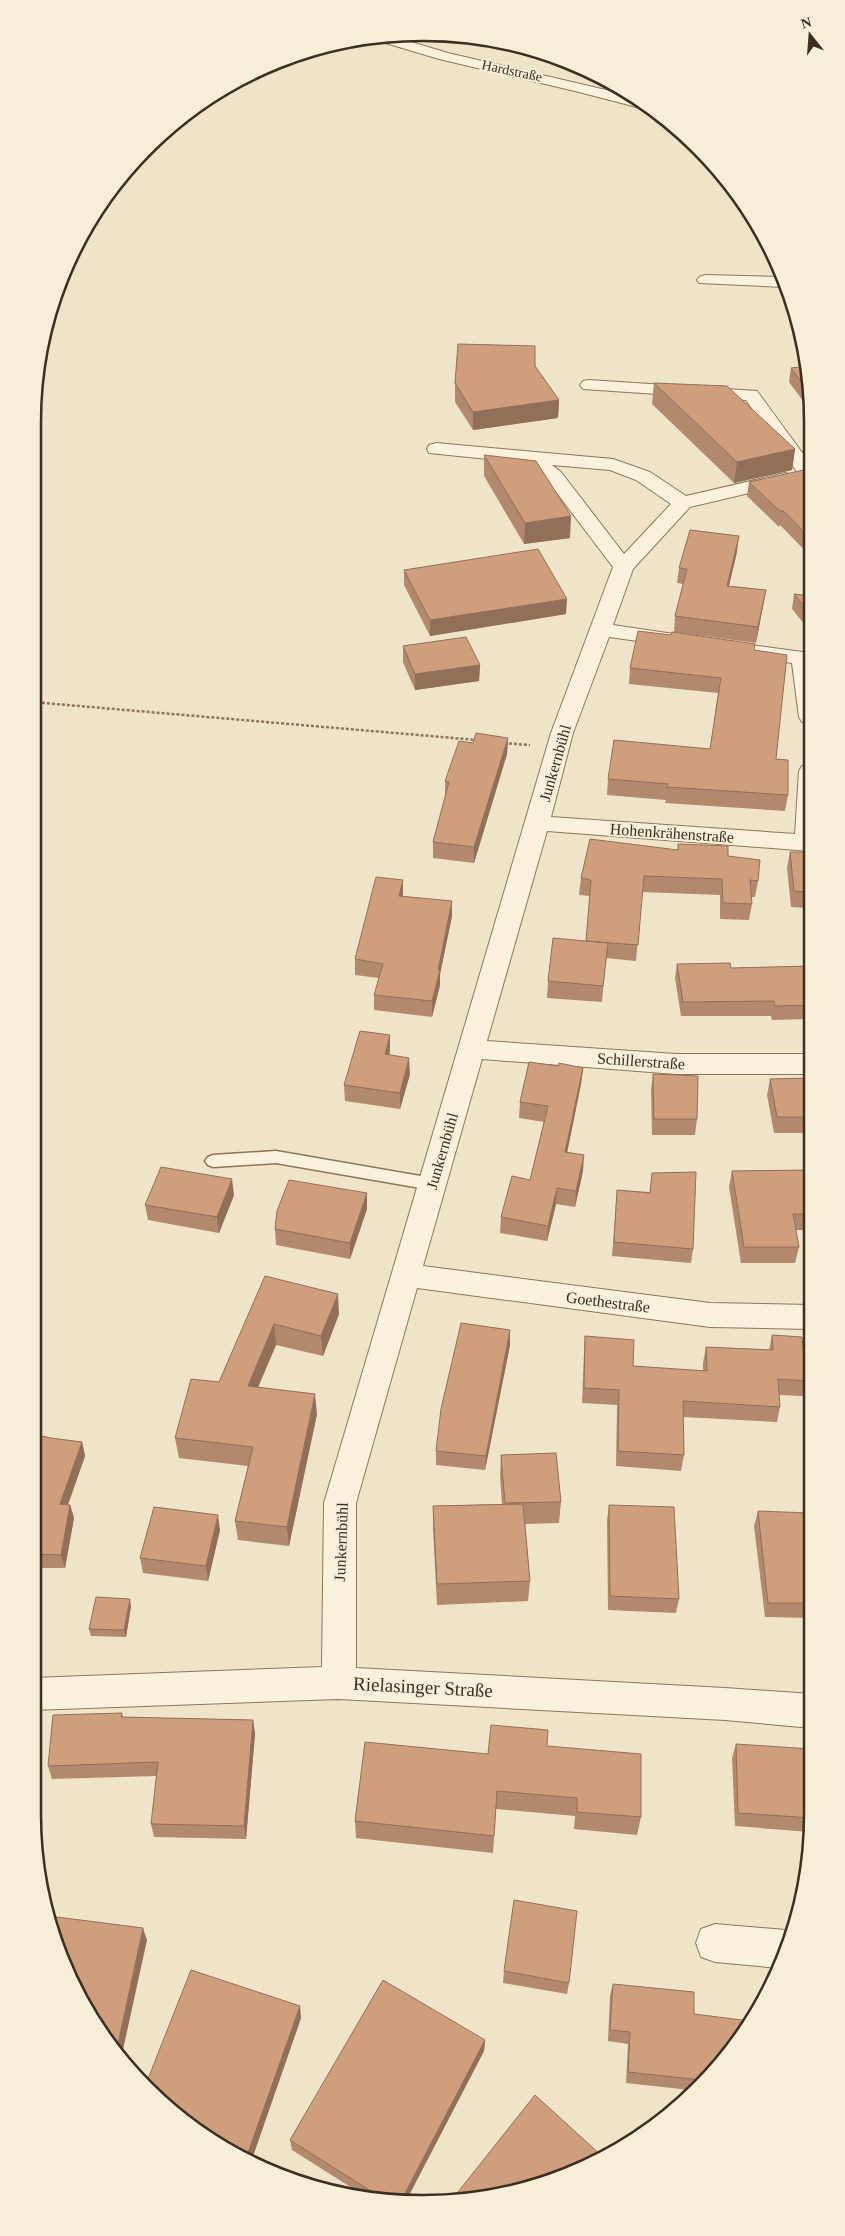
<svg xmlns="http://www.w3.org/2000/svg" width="845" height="2236" font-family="Georgia,serif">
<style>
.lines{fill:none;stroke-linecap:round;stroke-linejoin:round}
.service-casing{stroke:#8d765c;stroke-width:3}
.minor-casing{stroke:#8d765c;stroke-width:2}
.path{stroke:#8d765c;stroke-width:2.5;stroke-dasharray:3 2;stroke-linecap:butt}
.service{fill:#faf1dc;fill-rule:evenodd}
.minor{fill:#faf1dc;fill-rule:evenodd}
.wall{fill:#b2896c}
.shaded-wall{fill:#916f58}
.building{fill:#cf9f7d;stroke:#916f58}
.labels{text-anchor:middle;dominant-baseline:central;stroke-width:4;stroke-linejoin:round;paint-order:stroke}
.far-street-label{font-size:14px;fill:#3d2e20;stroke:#f7eed8}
.street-label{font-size:16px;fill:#3d2e20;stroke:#f7eed8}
.near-street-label{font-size:19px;fill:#3d2e20;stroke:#f7eed8}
.rim{fill:none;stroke:#3d2e20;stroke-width:2.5}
</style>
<rect width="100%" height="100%" fill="#f0e4c8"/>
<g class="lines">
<g class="service-casing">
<path id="service" d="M276,1151L432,1178L437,1180L440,1184L437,1188L432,1190L276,1163L213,1167L208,1165L205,1161L208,1157L213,1155Z"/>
</g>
<g class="minor-casing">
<path id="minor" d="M388,35L448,53L619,93L640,99L652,109L648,110L579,92L439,59L372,39L370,36Z
M705,275L781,277L783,287L699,283L697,280L699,277Z
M589,380L757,391L809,462V481L802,479L746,400L583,389L580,385L583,381Z
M436,443L613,459L650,472L686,496L785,473L792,475L795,479L792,483L690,507L633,569L613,625L674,634L681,636L685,640L681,644L674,646L609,637L573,733L551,817L795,834L799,771L802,766L810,764V851L547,831L487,1041L676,1054H811V1074H676L482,1059L423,1266L710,1303L811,1305V1329L710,1327L417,1288L356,1503V1668L725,1688L812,1694V1728L725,1720L339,1699L32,1710V1678L322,1667L324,1503L551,733L613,567L547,480L526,463L429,453L427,449L429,445ZM552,465L610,470L636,480L671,504L624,554L561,472Z
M751,645L810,653V724L802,722L799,717L792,663L743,656L740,651L743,646Z
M715,1924L786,1930L792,1932L779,1968L715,1962L701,1957L696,1943L701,1929Z"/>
</g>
<path class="path" d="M32,702L477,740
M504,743L530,745"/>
<use href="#service" class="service"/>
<use href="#minor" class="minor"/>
</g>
<path class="wall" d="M535,366L559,400L558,418L473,430L455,402V383Z
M791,368L809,371V409L789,382Z
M654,383L795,449L792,470L734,483L652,404Z
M484,455L570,538L524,544L484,476Z
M809,470L810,556L785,530L780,525L779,527L747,496L749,482Z
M737,552L729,586L766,590L756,643L674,632L675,616L683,584L677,583L679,568Z
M404,570L566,614L430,636L404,585Z
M794,594L810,596V631L792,609Z
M403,646L480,665L479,681L415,690L403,662Z
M754,650L776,759L788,795L785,811L665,803L666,800L607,795L608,779L710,749L718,693L629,684L630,668Z
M508,738L507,754L474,863L433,858V842L445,797V781Z
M678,844L728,856L758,881L755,897H751L752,904L749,920L720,919V895L642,892L636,961L606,958L602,1002L547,998L548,981L586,941L590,896L579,895L581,878L678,850Z
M790,852H810V908L791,907L787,868Z
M403,880V896L452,916L440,974V985L432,1017L374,1010V995L379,978L355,975V959Z
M677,964L731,968L811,966V1019L772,1020L771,1016H681L675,978Z
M390,1035V1051L389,1055L410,1074L400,1109L345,1101L344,1085Z
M558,1066L583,1068L581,1084L567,1152L583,1171L575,1207L556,1204L547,1241L500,1233L501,1217L530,1180L544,1122L519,1118L520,1102Z
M653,1074L697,1119L695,1135H652L651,1090Z
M811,1078V1133H774L767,1095L770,1079Z
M811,1170V1230H796L799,1247L795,1263H741L729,1187L732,1171Z
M652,1173L693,1249L691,1263L612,1256L617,1190L650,1192Z
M367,1193V1209L350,1259L276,1245L275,1229Z
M234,1195L219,1233L148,1220L145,1205Z
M265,1276L339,1314L323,1356L276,1345L258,1387L317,1414L289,1546L238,1540L235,1521L248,1466L179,1458L175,1438L219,1382Z
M510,1330V1345L485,1470L436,1465V1451Z
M772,1335L806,1381L803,1396L779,1395L780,1407L777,1422L683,1417L684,1455L681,1471L616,1466L617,1405L582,1403L584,1352L585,1336L633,1366L703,1371V1363L706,1347L769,1350Z
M32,1434L51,1438L82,1442L85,1456L68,1505H70L74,1518L65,1568H32Z
M501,1455L561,1502L559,1523L525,1524L530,1581L528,1601L437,1605L433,1528V1506L502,1504L500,1476Z
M609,1505L679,1599L676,1613L608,1610L607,1520Z
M758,1511L812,1530V1618L765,1617L754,1526Z
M220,1530L208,1581L143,1573L140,1558Z
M131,1606L126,1637L91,1636L89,1629Z
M122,1713L123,1717L253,1720L255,1734L246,1839L154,1837L151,1824L157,1776L52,1779L48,1766Z
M736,1744L812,1814L810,1832L735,1826L732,1758Z
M547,1746L641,1817L637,1835L574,1829L575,1816L496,1809L493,1853L356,1838L355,1821L488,1754Z
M504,1971L569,1983L567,1994L503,1983Z
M613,1984L694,2014L732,2051L690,2090L626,2083L628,2044L608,2041L610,1995Z
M301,2018L251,2162L228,2151Z
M485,2040L484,2051L407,2199L371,2200L292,2150L290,2140Z"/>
<path class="shaded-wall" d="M559,400L558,418L473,430V412Z
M795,449L792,470L734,483L737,462Z
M571,516L570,538L524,544L525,523Z
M739,536L737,552L725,601L727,586Z
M766,590L763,606L756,643L758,627Z
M567,599L566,614L430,636V620Z
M480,665L479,681L415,690V674Z
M508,738L507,754L474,863V847Z
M403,880V895L399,911V896Z
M452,901V916L440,974V985L432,1017V1001Z
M390,1035V1051L385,1070V1054Z
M409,1058L410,1074L400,1109V1093Z
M583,1068L581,1084L564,1168L565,1152Z
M584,1155L583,1171L575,1207L576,1191Z
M232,1179L234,1195L219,1233L217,1217Z
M557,1188L556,1204L547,1241L548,1226Z
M367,1193V1209L350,1259V1243Z
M338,1294L339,1314L323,1356L321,1336Z
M274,1324L276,1345L250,1406L248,1386Z
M510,1330V1345L485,1470L486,1456Z
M315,1394L317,1414L289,1546L287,1527Z
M82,1442L85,1456L63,1518L60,1504Z
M70,1505L74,1518L65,1568L61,1555Z
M218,1515L220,1530L208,1581L206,1566Z
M130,1599L131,1606L126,1637L124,1630Z
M253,1720L255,1734L246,1839L244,1826Z
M143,1928L147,1940L121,2059L116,2053Z
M300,2006L301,2018L251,2162L250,2161L248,2153Z
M485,2040L484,2051L407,2199H402Z
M234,2148L236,2155L232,2154Z"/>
<path class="building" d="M458,344L535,346V366L559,400L473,412L455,383Z
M808,366L809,371V392L791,368Z
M654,383L727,386L795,449L737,462Z
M484,455L536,461L571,516L525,523Z
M808,469L809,470L810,539L788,515L782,510L781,512L749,482Z
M690,530L739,536L727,586L766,590L758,627L675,616L687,569L679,568Z
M538,549L567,599L430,620L404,570Z
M794,594L810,596V613Z
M638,631L671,635L672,632L755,644L754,650L787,655L776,759L788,760V795L667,787L668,784L608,779L614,740L710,749L721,678L630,668Z
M466,637L480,665L415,674L403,646Z
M476,733L508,738L474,847L433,842L449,782L445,781L459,741L473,743Z
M590,839L678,850V844L728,846V856L760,860L758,881L750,880L752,904L723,903L722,879L644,876L638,945L586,941L591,880L581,878Z
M790,852H810V892L794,891Z
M376,877L403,880L399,896L452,901L438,970H440L432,1001L374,995L383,964L355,959Z
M553,938L608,943L603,986L548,981Z
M730,963L731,968L811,966V1005L775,1006L774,1001L683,1002L677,964Z
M360,1031L390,1035L385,1054L409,1058L400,1093L344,1085Z
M529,1062L558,1066L559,1063L583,1068L565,1152L584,1155L576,1191L557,1188L548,1226L501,1217L512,1176L530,1180L548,1106L520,1102Z
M653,1074L698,1076L697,1119H654Z
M811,1078V1117H777L770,1079Z
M161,1167L232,1179L217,1217L145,1205Z
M811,1170V1214H793L799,1247H744L732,1171Z
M696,1172L693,1249L614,1242L617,1190L650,1193L652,1173Z
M289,1180L367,1193L350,1243L275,1229L277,1211Z
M265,1276L338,1294L321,1336L274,1324L248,1386L315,1394L287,1527L235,1521L253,1447L175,1438L191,1379L219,1382Z
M461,1323L510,1330L486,1456L436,1451L441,1409Z
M772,1335L802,1337L806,1381L778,1379L780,1407L683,1401L684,1455L618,1451L619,1390L584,1388L585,1336L634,1340L633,1366L707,1371L706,1347L773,1350Z
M32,1434L51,1438L82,1442L60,1504L70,1505L61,1555L32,1554Z
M556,1453L561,1502L505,1503L501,1455Z
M523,1504L530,1581L437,1584L433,1506Z
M609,1505L674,1507L679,1599L610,1596Z
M154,1507L218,1515L206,1566L140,1558Z
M758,1511L810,1513L812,1530V1603H768Z
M96,1597L130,1599L124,1630L89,1629Z
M122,1713L121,1717L253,1720L244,1826L151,1824L158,1762L48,1766L53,1715Z
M491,1725L548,1730L547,1746L641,1754V1817L577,1812V1798L497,1791L494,1836L355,1821L365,1742L488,1754Z
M736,1744L812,1749V1818L738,1813Z
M514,1900L577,1911L569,1983L504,1971Z
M49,1916L143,1928L116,2053L85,2008L53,1939Z
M191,1970L300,2006L248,2153L234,2148L232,2154L228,2151L146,2084Z
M383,1980L485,2040L402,2199L385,2200L290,2140Z
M613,1984L694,1992V2014L750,2021L732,2051L701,2080L628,2072L630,2032L610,2030Z
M535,2095L603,2157L572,2174L499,2196L454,2197Z"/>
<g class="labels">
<g class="far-street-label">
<text transform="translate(512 71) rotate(12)">Hardstraße</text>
</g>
<g class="street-label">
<text transform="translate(555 763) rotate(-74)">Junkernbühl</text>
<text transform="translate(672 833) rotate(4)">Hohenkrähenstraße</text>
<text transform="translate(641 1061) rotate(4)">Schillerstraße</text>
<text transform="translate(442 1151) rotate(-74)">Junkernbühl</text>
<text transform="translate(608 1302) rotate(7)">Goethestraße</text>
<text transform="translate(341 1542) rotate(-88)">Junkernbühl</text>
</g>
<g class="near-street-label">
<text transform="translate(423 1687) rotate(3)">Rielasinger Straße</text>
</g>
</g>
<path d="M0 0H845V2236H0ZM422 41H423A381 381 0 0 1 804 422V1814A381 381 0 0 1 423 2195H422A381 381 0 0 1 41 1814V422A381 381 0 0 1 422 41Z" fill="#f7eed8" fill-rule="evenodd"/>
<path class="rim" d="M422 41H423A381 381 0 0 1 804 422V1814A381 381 0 0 1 423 2195H422A381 381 0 0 1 41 1814V422A381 381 0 0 1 422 41Z"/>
<g transform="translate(810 35) rotate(343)" stroke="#f7eed8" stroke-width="4" paint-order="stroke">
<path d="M0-4L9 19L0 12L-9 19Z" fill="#3d2e20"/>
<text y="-8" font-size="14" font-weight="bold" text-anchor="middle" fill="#3d2e20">N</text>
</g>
</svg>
